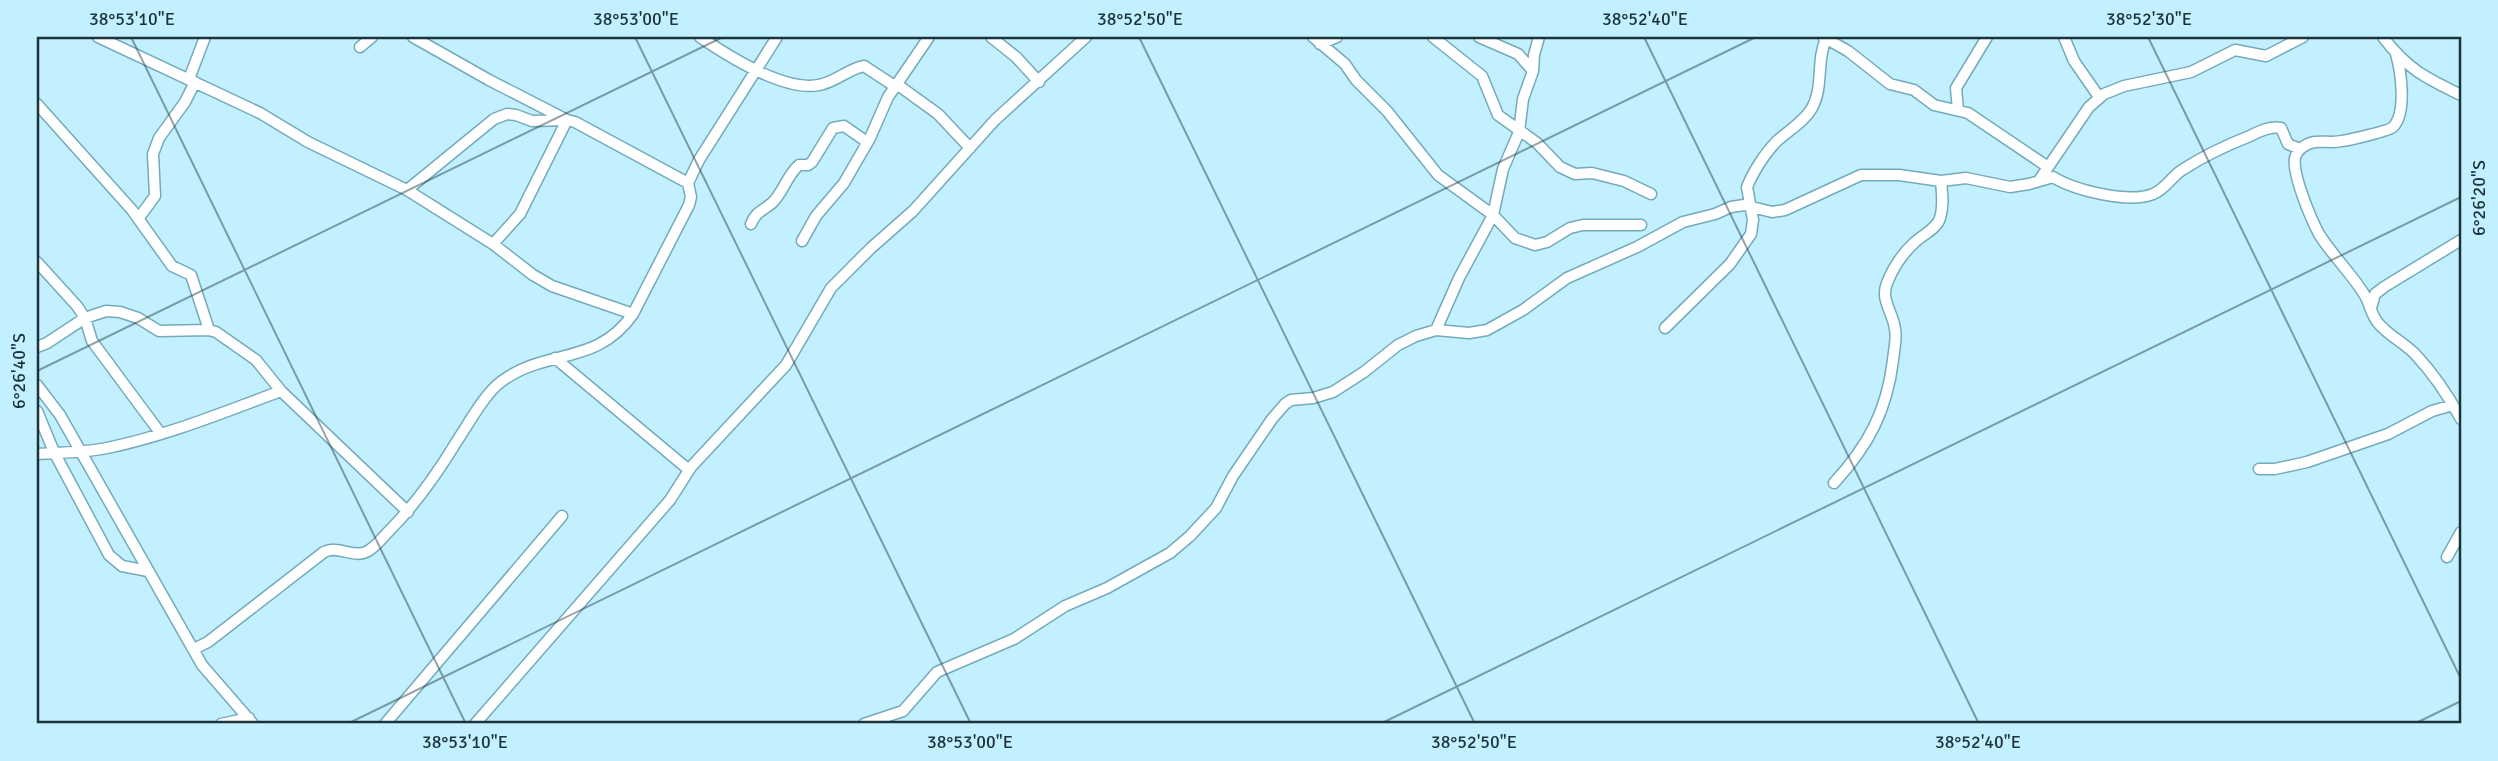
<svg xmlns="http://www.w3.org/2000/svg" width="2498" height="761" font-family="Signika,sans-serif">
<style>
.lines{fill:none;stroke-linecap:round;stroke-linejoin:round}
.street-casing{stroke:#73aabc;stroke-width:13}
.street{stroke:#fff;stroke-width:10}
.ticks{fill:none;stroke:#1c333b;stroke-width:2;stroke-opacity:0.45}
.neatline{fill:none;stroke:#1c333b;stroke-width:2.5}
.ticks-label{font-size:18px;text-anchor:middle;fill:#1c333b}
</style>
<rect width="100%" height="100%" fill="#c3f0ff"/>
<g class="lines">
<g class="street-casing">
<path id="street" d="M98,37L260,113L308,142L407,190L493,244L533,275L552,286L633,314
M413,37L489,80L567,120L520,214L493,244
M700,37C728,56 784,92 819,85C836,82 848,69 864,66L896,87
M991,37L1016,57L1039,82
M1313,37L1345,64L1356,80L1387,111L1438,175L1493,215L1515,238L1535,245L1547,242L1570,228L1583,225H1641
M1433,37L1482,76L1498,115L1537,143L1560,167L1575,174L1592,173L1624,181L1651,194
M1479,37L1518,54L1533,71
M1823,37L1848,51L1890,84L1914,90L1934,105L1968,113L2048,167
M2064,37L2074,61L2099,97
M2383,37C2407,69 2426,78 2461,95
M1320,44L1337,37
M360,47L372,37
M2396,54C2401,71 2407,113 2393,127C2389,131 2349,140 2342,141C2333,143 2324,141 2315,142C2307,143 2297,149 2295,158C2292,174 2311,219 2319,234C2332,255 2351,273 2364,294C2370,303 2371,315 2378,323C2389,336 2403,342 2415,354C2432,372 2449,397 2461,419
M189,79L205,37
M898,85L938,114L970,148
M37,104L132,210L172,266L191,275L209,330
M1958,110L1956,88L1987,37
M2040,179L2089,107L2104,94L2124,86L2191,72L2235,50L2266,56L2303,37
M407,190L494,119L507,114L516,115L532,121L567,120L575,122L688,183
M138,219L155,196L153,154L159,138L185,102L195,82
M751,224C755,212 764,210 772,203C783,193 787,175 799,165H808L812,162L833,128L844,126L867,142
M802,241L816,216L844,183L870,138L888,97L929,37
M37,262L77,306L85,318L92,341L161,434
M2371,308L2375,294L2384,287L2461,240
M1665,328L1730,264L1751,234L1753,220L1747,187C1753,172 1765,153 1777,141C1789,130 1804,122 1812,108C1824,86 1816,60 1826,39
M1436,330L1459,278L1493,215L1503,169L1519,132L1523,99L1533,71L1534,55L1539,37
M37,347L47,343L85,318L106,311L120,312L138,318L159,331L209,330L216,332L256,360L281,391L408,512
M555,358L689,470
M37,385L60,415L202,665L253,724
M37,411L54,452L109,555L122,566L148,571
M37,454C60,452 83,453 107,448C166,436 224,412 281,391
M2259,469H2275L2307,462L2388,434L2432,411L2453,405
M1834,483C1868,446 1887,411 1893,360C1894,350 1897,339 1895,329C1893,312 1880,300 1887,283C1893,268 1902,254 1914,243C1922,235 1937,229 1940,218C1944,206 1942,193 1941,181
M2447,557L2461,532
M194,649L208,642L324,552C338,545 353,558 366,552C375,548 382,538 389,531C417,503 437,474 457,441C469,423 485,393 502,381C547,348 597,366 633,314L689,205L691,197L688,183L699,160L777,37
M221,724L249,718
M385,724L562,516
M475,724L670,500L691,467L786,365L831,288L871,248L913,211L995,120L1086,37
M864,724L903,711L937,672L1014,639L1065,606L1107,588L1170,553L1190,536L1216,508L1233,476L1272,419L1285,404L1291,400L1313,398L1333,392L1364,372L1398,345L1416,336L1436,330L1469,333L1487,330L1523,310L1567,278L1637,247L1683,222L1715,214L1731,207L1744,205L1772,212L1785,210L1861,175H1899L1941,181L1966,178L2010,187L2029,184L2053,177C2074,190 2129,204 2153,194C2166,189 2171,177 2182,170C2202,157 2227,145 2250,136C2260,131 2270,126 2281,128L2288,144L2300,149"/>
</g>
<use href="#street" class="street"/>
</g>
<path class="ticks" d="M131,37L466,724M635,37L971,724M1139,37L1475,724M1644,37L1979,724M2148,37L2461,679M37,371L723,37M347,724L1756,37M1380,724L2461,197M2414,724L2461,701"/>
<rect width="2498" height="761" fill="none" stroke="#c3f0ff" stroke-width="77"/>
<rect x="38" y="38" width="2422" height="684" class="neatline"/>
<g class="ticks-label">
<text x="132" y="25">38°53'10"E</text>
<text x="636" y="25">38°53'00"E</text>
<text x="1140" y="25">38°52'50"E</text>
<text x="1645" y="25">38°52'40"E</text>
<text x="2149" y="25">38°52'30"E</text>
<text transform="translate(2479 198) rotate(-90)" y="6">6°26'20"S</text>
<text transform="translate(19 371) rotate(-90)" y="6">6°26'40"S</text>
<text x="465" y="748">38°53'10"E</text>
<text x="970" y="748">38°53'00"E</text>
<text x="1474" y="748">38°52'50"E</text>
<text x="1978" y="748">38°52'40"E</text>
</g>
</svg>
